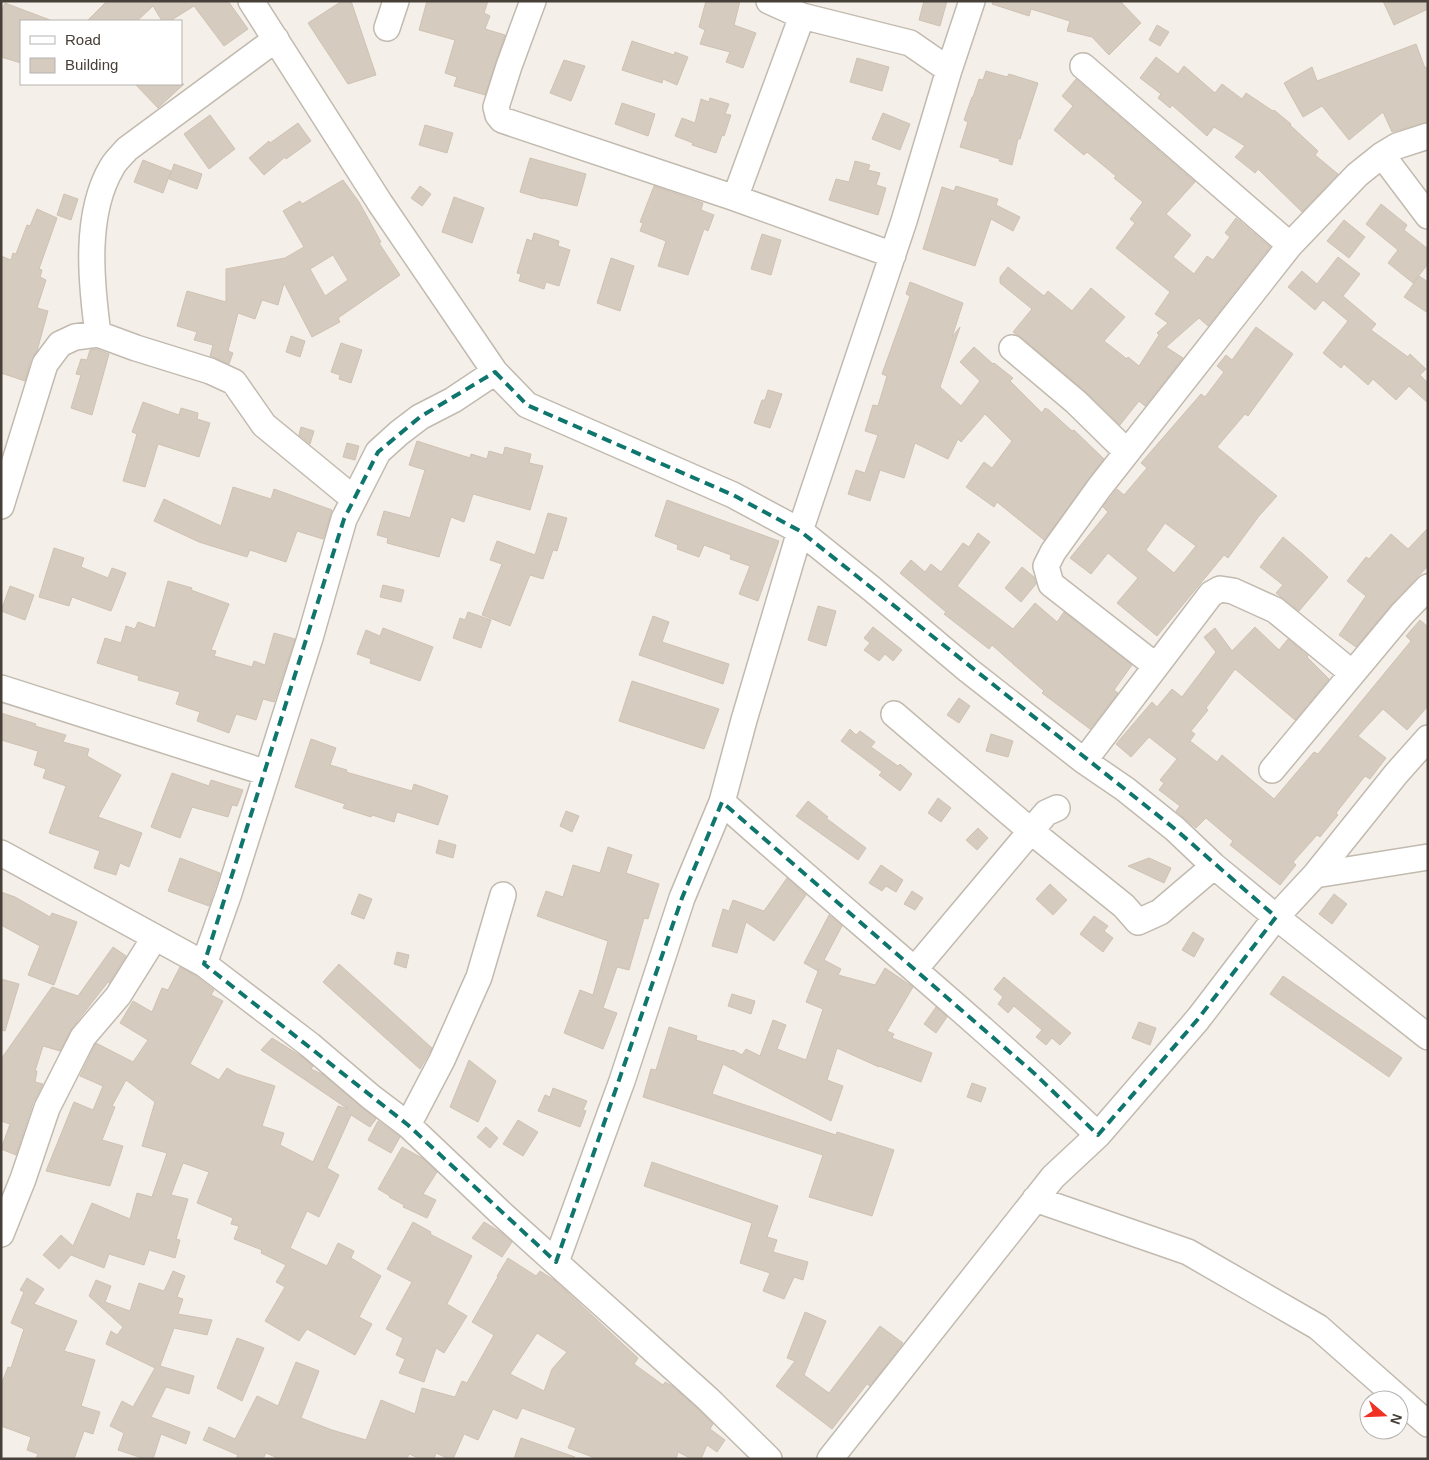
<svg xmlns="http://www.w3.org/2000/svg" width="1429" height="1460" font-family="Helvetica,sans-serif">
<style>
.building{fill:#d5cbbf;stroke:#d0c2b3;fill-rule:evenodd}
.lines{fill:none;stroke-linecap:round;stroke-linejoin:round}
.minor-casing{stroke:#c2baaf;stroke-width:28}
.minor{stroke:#fff;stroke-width:25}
.marked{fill:none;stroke:#0f766e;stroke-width:4;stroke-dasharray:10 6;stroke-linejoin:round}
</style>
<rect width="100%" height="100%" fill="#f4f0e9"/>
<path class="building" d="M107,1H228L248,29L224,46L194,6L170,21H162L153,6L137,21H87Z
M342,1H351L376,75L348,84L308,23Z
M427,1H488L484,13L490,16L485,29L505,35L485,95L454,86L457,77L445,73L455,40L419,30Z
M706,1H740L734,25L756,33L743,68L726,62L730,52L700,44L705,30L699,27Z
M924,1H947L940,26L919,20Z
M993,1H1120L1141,23L1109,55L1092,37L1067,31L1070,21L1031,9L1029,16L992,4Z
M1383,1H1428V9L1394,25Z
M5,3L50,20V21H21V63L1,57V12Z
M1157,25L1169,32L1160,46L1149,40Z
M632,41L674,55L675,52L688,57L677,85L663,79L662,83L622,70Z
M1416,44L1425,68L1428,66V122L1392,132L1383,112L1349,140L1322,106L1303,117L1284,83L1312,67L1317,81Z
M1156,57L1178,74L1184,66L1215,93L1222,84L1242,99L1246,93L1273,111L1274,110L1291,124L1290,125L1318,151L1315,155L1338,174L1302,212L1258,169L1255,173L1235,157L1245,146L1214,127L1207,136L1172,105L1170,108L1158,98L1161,94L1140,78Z
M857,58L889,67L882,91L850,82Z
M564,60L585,66L571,101L550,93Z
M986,71L1007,77L1009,74L1038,83L1027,117L1020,139H1018L1012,165L999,161L1000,159L960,147L968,122L964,120L972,97H973L979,79L983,80Z
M1076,79L1195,182L1166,214L1191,235L1173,257L1194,274L1207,256L1213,260L1230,237L1225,233L1236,218L1270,247L1208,326L1199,318L1166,347L1183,358L1145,406L1139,401L1120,425L1085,391L1021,337L1013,332L1032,309L1000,283V277L1008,267L1044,296L1048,291L1072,311L1091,288L1125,317L1104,341L1127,359L1128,357L1139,366L1159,335L1157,333L1168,323L1155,314L1170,292L1116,248L1135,223L1130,219L1143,202L1114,178L1116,176L1087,152L1084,155L1054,130L1073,106L1062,96Z
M135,84H184L158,108Z
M710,98L729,104L725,114L731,115L724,136L722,135L716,153L692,145L693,143L675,136L682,118L695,123L701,99L709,102Z
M622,103L655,114L648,136L615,124Z
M883,113L910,124L900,150L872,139Z
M210,115L235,149L209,169L184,134Z
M298,123L311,141L286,159L285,157L264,175L249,158L269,141L270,143Z
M425,125L453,133L447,153L419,145Z
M530,158L586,174L577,206L543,198V199L520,192Z
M143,160L171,171L163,193L134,182Z
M855,161L870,165L868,170L880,173L876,185L886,188L878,215L829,200L836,179L849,182Z
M174,164L202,174L197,189L169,179Z
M343,180L359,202L381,242L379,243L400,275L338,318L340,322L312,337L284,283L278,305L262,300L255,319L238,313L228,351L233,353L229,364L210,356L213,345L194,340L197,332L177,326L187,291L226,302V269L285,258L304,247L283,211L300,201L302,204ZM333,255L348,280L325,296L310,269Z
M420,186L431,194L422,206L411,198Z
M654,186L703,203L701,210L714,215L708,231L704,229L688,275L658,266L666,241L640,231L643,223L640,222Z
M956,186L998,199L996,205L1020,217L1013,231L991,219L975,266L923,249L942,187L954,191Z
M64,194L78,199L71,220L57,215Z
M454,197L484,208L472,243L442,232Z
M1381,204L1407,225L1404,230L1428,249V264L1413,283L1388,263L1398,250L1366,224Z
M37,209L57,218L39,269L42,270L40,277L46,280L37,308L48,311L37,351L31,359L25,381L1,373V256L11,260L13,253L16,254L27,225L30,226Z
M1344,220L1365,237L1349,258L1327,241Z
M534,233L559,241L558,246L570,250L559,286L546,282L544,289L519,281L521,274L517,273L527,239L532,241Z
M762,234L781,240L771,275L751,269Z
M1338,257L1360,274L1343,296L1376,324L1371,330L1408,357L1410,354L1426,369L1420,375L1428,383V403L1409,386L1396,400L1373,379L1368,385L1344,364L1341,368L1323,353L1348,321L1323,300L1315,310L1288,287L1302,271L1317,284Z
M611,258L634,266L620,311L597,303Z
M1419,276L1428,282V313L1404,297Z
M910,282L963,303L952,337L960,327L940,387L961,406L980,381L960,362L974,347L993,364L994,363L1013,378L1010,381L1042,413L1045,408L1049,410L1072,431L1074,430L1104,459L1044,540L997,502L994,507L966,487L984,462L992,468L1012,441L985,414L961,442L958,439L948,459L915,443L904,478L880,470L870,501L848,494L856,470L865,473L878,435L865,431L873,405L878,406L887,376L882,374L910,296L906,294Z
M1256,327L1293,354L1248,416L1245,414L1217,447L1277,496L1259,516L1228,558L1224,555L1157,636L1117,603L1138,578L1108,553L1091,574L1070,558L1108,512L1103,507L1117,489L1124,495L1147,468L1141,463L1201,394L1205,397L1224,372L1217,366L1226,355L1232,360ZM1165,523L1196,546L1174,573L1146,550Z
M291,336L305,341L300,357L286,352Z
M341,343L362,350L351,383L339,379L340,375L331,372Z
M96,349L109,354L92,415L71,408L81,375L76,374L81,359L87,360L90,350Z
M768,390L782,394L770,428L754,423L762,400H765Z
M143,402L179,415L181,408L198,413L197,419L210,423L199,457L158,444L145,487L123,481L137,434L132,432Z
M301,427L314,431L310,444L299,435Z
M417,441L470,458L471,454L487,459L489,451L503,455L505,447L531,454L529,463L543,466L530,510L473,494L464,522L451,517L439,557L387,543L388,538L377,535L384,511L410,518L425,470L409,465Z
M347,443L359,446L355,460L343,457Z
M233,487L271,499L274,489L332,510L323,539L297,531L286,562L250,550L247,557L199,542L154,521L164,499L221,526Z
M667,500L779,541L758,601L739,594L750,566L730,559L731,555L704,545L699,557L677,549L678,545L655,536Z
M548,513L567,518L557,551L553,550L543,579L530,575L510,626L482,615L502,564L490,560L497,541L535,555Z
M1428,528V566L1391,605L1356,647L1339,635L1366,596L1347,581L1366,557L1369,559L1391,534L1408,549Z
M978,533L990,542L957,586L1013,629L1035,603L1057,622L1064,612L1132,665L1114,690L1118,693L1090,729L1042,693L1044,691L1012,663L1013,661L1011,662L992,645L989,649L944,614L946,612L900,573L911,560L925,572L931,564L941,572L963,543L969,547Z
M1283,537L1303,554L1328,577L1299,611L1276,593L1283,585L1260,567Z
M54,548L84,558L81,567L108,578L112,568L126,573L111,611L72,597L69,606L39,597Z
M1022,567L1034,577L1036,584L1021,602L1005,588Z
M168,581L192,588L191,590L229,604L211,650L216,651L214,656L252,667L254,661L265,665L274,633L295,639L274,702L263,699L256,720L236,714L229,733L197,721L200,712L176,704L180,692L138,680L139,676L97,663L105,638L121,643L126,626L135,629L138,622L155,628Z
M383,585L404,590L401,602L380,597Z
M10,586L34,595L25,620L1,611Z
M818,606L836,611L826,646L808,640Z
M468,612L491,620L481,648L453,638L460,618L465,620Z
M653,616L669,622L662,642L729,664L723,684L639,655Z
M1420,620L1428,627V706L1407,730L1383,709L1358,736L1386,758L1370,779L1365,776L1336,813L1338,815L1320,837L1317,835L1293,862L1296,865L1280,885L1230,845L1233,841L1206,818L1196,828L1176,811L1180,806L1159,790L1164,783L1160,780L1177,759L1149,737L1131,757L1116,744L1152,702L1157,707L1172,689L1182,697L1216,652L1204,637L1215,628L1232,651L1255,627L1279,650L1288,639L1308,656L1307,657L1329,679L1295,720L1235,669L1206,708L1208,710L1191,731L1195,734L1190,741L1217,762L1222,755L1274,799L1314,752L1318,754L1411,641L1406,636Z
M873,627L902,650L893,661L885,654L879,661L864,650L870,643L864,638Z
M383,628L433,647L420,681L370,663L371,659L357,654L366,630L380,636Z
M632,681L719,709L704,749L619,721Z
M959,698L970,706L959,723L947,715Z
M1,713L36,724L35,726L66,735L63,742L89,749L87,756L121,775L98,817L142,833L129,867L120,863L116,875L94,868L100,851L49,833L66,786L43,778L46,769L34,765L38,751L1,740Z
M850,729L856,735L860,731L875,742L871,747L898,766L900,764L912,774L900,791L879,775L882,772L841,741Z
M991,734L1013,741L1008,757L986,751Z
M311,739L336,748L330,765L347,770L346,772L412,791L414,784L448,796L438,825L397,812L394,822L372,815L371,817L343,808L345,804L295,787Z
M172,773L209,786L211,780L243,790L237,806L232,805L228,817L192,807L180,838L151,827Z
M938,798L951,808L941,822L928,813Z
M808,801L828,817L826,818L866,848L858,860L796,816Z
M566,811L579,816L572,832L560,826Z
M978,828L988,838L977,850L966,840Z
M439,840L456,845L453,858L436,853Z
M608,847L632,855L626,873L659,884L648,919L644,918L629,970L617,967L603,1008L617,1013L603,1049L564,1033L580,990L593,995L608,941L537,916L546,891L563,897L573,865L600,873Z
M180,858L220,873L209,906L168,891Z
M1149,858L1171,868L1164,883L1128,866Z
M881,865L903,880L896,892L886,886L882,891L869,883Z
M787,878L806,895L774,941L746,922L737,953L712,946L723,909L729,911L733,900L764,911Z
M1050,884L1067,900L1053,915L1036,899Z
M912,891L923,898L915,910L904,904Z
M1,892L15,897L50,917L52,913L77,922L54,985L28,975L40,946L1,925Z
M359,894L372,899L364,919L351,914Z
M1334,894L1347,904L1332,924L1319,914Z
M829,915L842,926L824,960L841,969L838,975L875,985L885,968L913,987L887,1031L894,1034L892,1038L932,1053L921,1082L879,1066V1067L837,1048L827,1080L843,1086L831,1121L723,1064L712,1094L836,1135L837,1132L894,1150L872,1216L809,1197L823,1155L643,1097L651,1069L656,1070L669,1027L697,1036L696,1040L732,1051L733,1050L742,1055L746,1049L760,1056L773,1020L786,1025L777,1049L806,1060L823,1009L806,1002L819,969L818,971L804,963Z
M1094,916L1108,926L1104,931L1113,938L1103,952L1080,934Z
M1193,932L1204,939L1194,957L1182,950Z
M113,947L126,956L109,983L108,982L72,1028L60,1051L43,1046L35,1071H37L35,1082L43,1084L33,1103L16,1155L1,1149L10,1124L1,1121V1059L52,987L78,996Z
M397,952L409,955L406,968L394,964Z
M339,964L432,1048L420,1069L323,982Z
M180,967L196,976L214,990L211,995L223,1001L190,1064L219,1080L227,1068L237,1074L275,1086L262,1126L284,1133L280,1145L313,1162L338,1106L348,1109L261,1050L272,1038L301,1056L313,1066L311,1069L324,1075L376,1119L370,1127L351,1115L327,1168L339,1175L319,1217L307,1211L290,1248L327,1266L338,1243L354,1251L351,1258L381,1276L359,1317L372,1324L355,1355L307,1329L299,1341L265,1321L285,1287L276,1282L286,1265L261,1253L262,1250L234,1239L239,1226L231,1224L233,1218L197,1203L209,1172L183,1163L171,1195L188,1199L176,1239L180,1240L175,1258L149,1250L144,1265L109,1254L104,1268L71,1255L59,1269L43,1255L61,1235L73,1246L92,1203L130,1219L137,1193L152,1197L167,1153L142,1146L155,1102L126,1080L112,1106L115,1107L102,1140L123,1146L110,1186L46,1171L74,1102L93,1110L103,1086L80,1076L95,1045L96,1043L133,1062L148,1040L120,1023L133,1001L152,1012L162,988L168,990Z
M1283,976L1402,1058L1389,1077L1270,994Z
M1004,977L1071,1033L1060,1045L1052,1038L1046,1045L1036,1037L1042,1030L1014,1006L1008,1013L998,1004L1003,997L994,989Z
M1,979L19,984L5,1031L1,1030Z
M732,994L755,1001L751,1014L728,1006Z
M936,1007L947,1017L936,1033L924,1024Z
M1139,1022L1156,1028L1150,1045L1132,1038Z
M469,1060L496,1081L478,1122L450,1107Z
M972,1083L986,1088L981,1102L967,1097Z
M553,1088L587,1101L583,1110L586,1111L580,1127L538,1111L545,1095L550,1097Z
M518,1120L538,1132L523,1156L503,1144Z
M378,1121L400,1137L391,1153L368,1140Z
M486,1127L498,1138L490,1148L477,1137Z
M402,1147L422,1158L437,1172L423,1194L436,1200L427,1218L403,1207L404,1205L389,1197L390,1196L378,1189Z
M652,1162L778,1206L767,1237L777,1240L773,1252L808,1262L803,1280L794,1277L784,1299L763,1291L770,1273L740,1263L752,1223L644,1186Z
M413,1222L431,1232L430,1234L472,1256L447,1304L467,1316L444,1353L436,1348L424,1382L399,1373L405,1359L396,1355L403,1338L386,1329L412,1282L387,1269Z
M484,1222L502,1233L512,1242L502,1257L472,1238Z
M508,1258L536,1276L540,1271L554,1280L638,1358L634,1364L663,1385L665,1382L672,1386L698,1409L713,1424L710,1429L725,1440L717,1452L707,1445L701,1459H692L678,1452L676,1459H598L568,1448L576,1428L522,1408L517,1419L493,1409L478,1440L464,1434L453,1459H449L436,1453L434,1459H421L409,1454L407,1459H280L266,1453L263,1459H236L238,1455L203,1440L209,1427L235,1439L257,1396L278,1406L296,1362L319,1371L301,1418L332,1430L366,1440L381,1400L415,1414L422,1388L455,1397L462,1381L467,1383L494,1335L472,1322L498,1277L497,1276ZM537,1333L567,1352L552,1369L544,1391L510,1374Z
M173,1271L185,1276L177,1297L183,1299L178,1314L212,1320L207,1335L174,1328L160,1366L194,1376L189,1394L166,1387L151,1417L190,1432L186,1444L161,1434L153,1459H145L118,1450L124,1433L110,1426L122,1401L133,1407L155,1368L106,1344L111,1331L117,1335L123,1327L89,1296L96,1280L111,1286L105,1302L130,1311L139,1283L164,1291Z
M27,1278L44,1289L34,1304L77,1321L64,1351L95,1360L81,1406L100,1412L93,1434L84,1431L74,1459H36L38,1454L27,1450L31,1437L1,1426V1385L8,1367L11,1368L24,1329L11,1323L24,1292L20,1290Z
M805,1312L826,1321L804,1375L829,1393L880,1326L903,1343L870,1386L867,1384L832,1429L776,1386L795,1361L787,1358Z
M237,1338L264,1348L242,1401L217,1388Z
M521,1438L575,1457L574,1459H514Z"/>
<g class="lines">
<g class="minor-casing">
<path id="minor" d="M251,1L380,203L495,372L527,405L733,495L800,531L872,589L968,670L1084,761L1125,789L1175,829L1214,866L1276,917L1428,1037
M533,1L509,66L496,107L498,115L502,120L735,198L893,255
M769,1L802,16L910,43L949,70
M387,28L396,1
M276,39L127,149C122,155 115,161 112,167C84,214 91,282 98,334L136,348L210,371L234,382L264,425L354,499
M1083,66L1290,245
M1382,155L1428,216
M735,198L802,16
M1012,348L1076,402L1127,452
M1,506L45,364L60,344L75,337L98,334
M1156,666L1051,584L1046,566L1053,552L1099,488L1290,245L1357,175L1382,155L1397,146L1428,136
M1,688L267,773
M894,714L1032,832L1124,906L1138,922L1160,912L1214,866
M1084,761L1211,594L1220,589L1233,591L1275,610L1352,673
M1272,770L1402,614L1428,587
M722,802C847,914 977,1019 1098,1135
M1,853L204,964L310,1045L371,1097L408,1125L503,1215L708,1399L769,1459
M1315,875L1428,857
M204,964L229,893L310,638L344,519L378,452L399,433L420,417L453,400L495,372
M915,969L1046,813L1057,808
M408,1125L442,1060L479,977L503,895
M1035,1199L1188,1252L1318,1327L1428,1424
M1,1234L23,1179L47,1108L83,1037L118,996L155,937
M556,1262L622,1081L682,898L722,802L744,720L800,531L904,221L949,70L972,1
M830,1459L1053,1177L1098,1135L1198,1019L1276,917L1315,875L1396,774L1428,738"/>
</g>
<use href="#minor" class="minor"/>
</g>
<path class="marked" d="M495,372L527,405L733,495L800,531L1175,829L1276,917L1198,1019L1098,1135L1035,1074L722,802L682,898L556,1262L408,1125L204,964L344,519L378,452L420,417Z"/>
<rect width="1429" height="1460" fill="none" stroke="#474038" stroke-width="5"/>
<rect x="20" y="20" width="162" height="65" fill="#ffffff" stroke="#b5b3af"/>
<rect x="30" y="36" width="25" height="8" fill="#ffffff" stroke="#b5b3af"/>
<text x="65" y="45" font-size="15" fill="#474038">Road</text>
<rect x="30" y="58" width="25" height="15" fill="#d5cbbf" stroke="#b5b3af"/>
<text x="65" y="70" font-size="15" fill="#474038">Building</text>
<g transform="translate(1384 1415) rotate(109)"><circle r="24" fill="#ffffff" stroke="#b5b3af"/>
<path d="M0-4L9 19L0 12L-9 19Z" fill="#f03224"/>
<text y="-8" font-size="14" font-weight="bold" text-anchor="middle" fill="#474038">N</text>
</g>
</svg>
